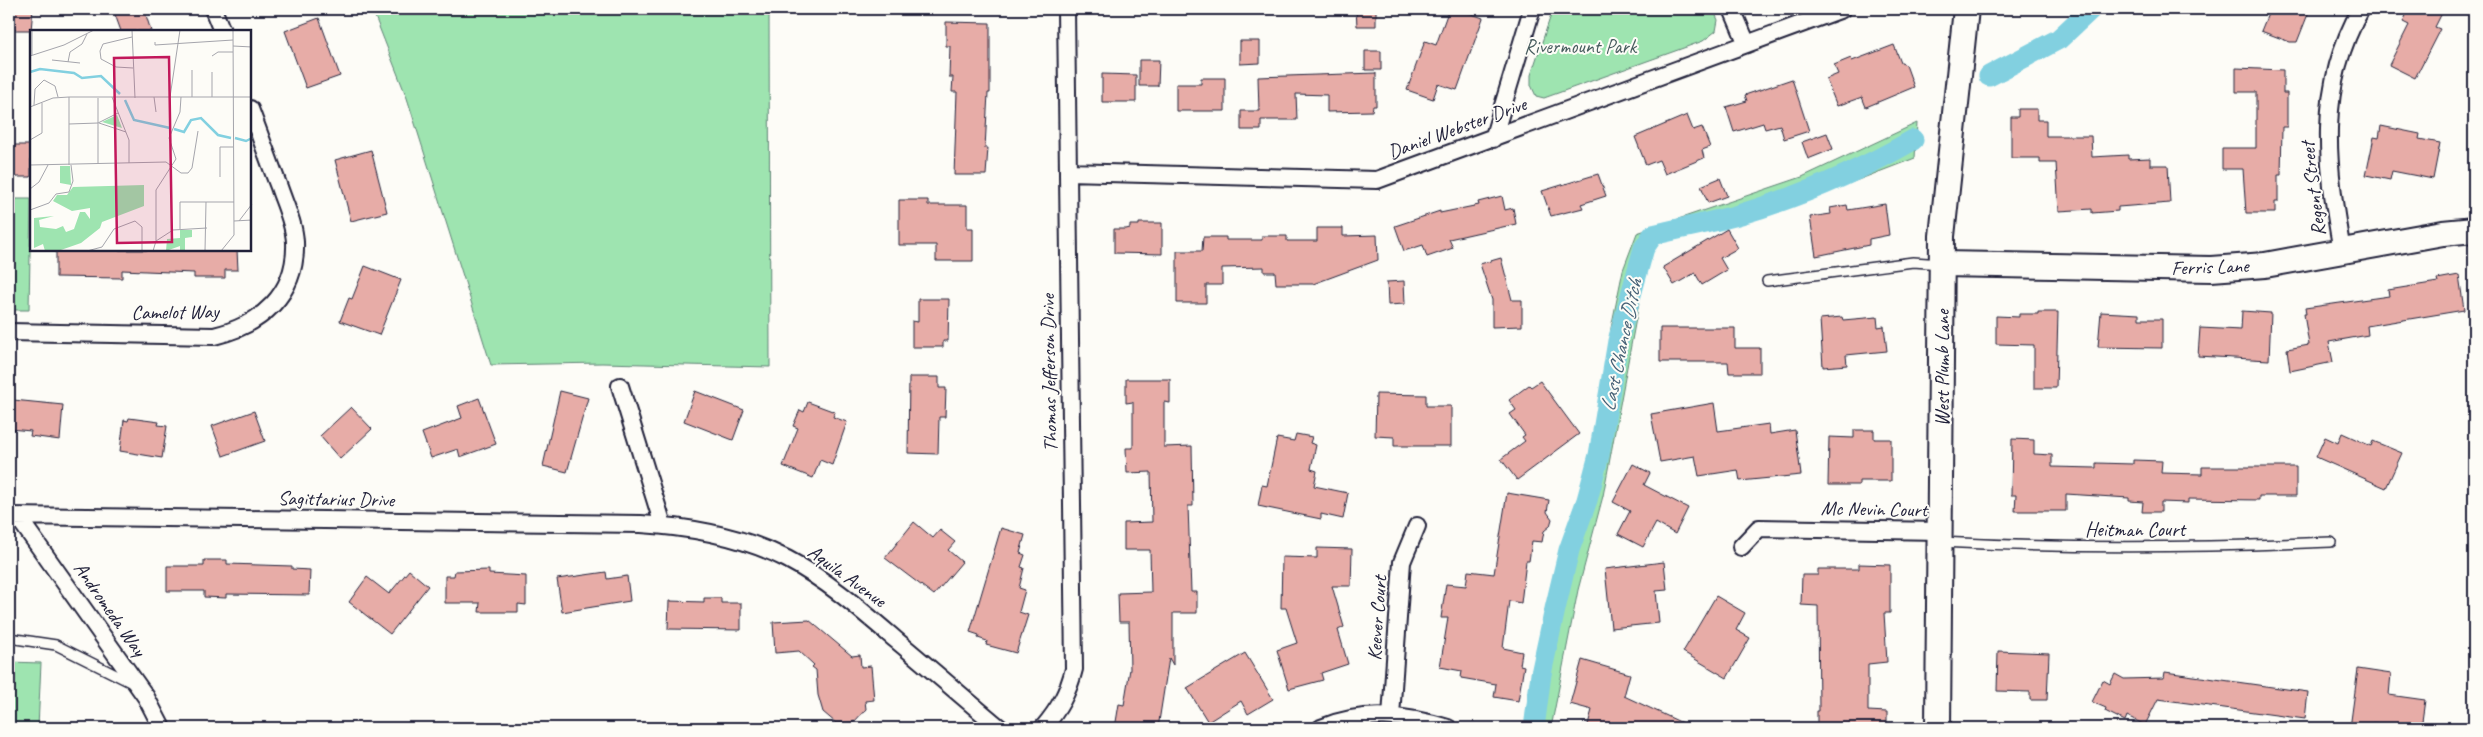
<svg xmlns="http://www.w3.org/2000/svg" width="2483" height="737" font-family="Caveat,sans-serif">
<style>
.green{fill:#9ee4b0;stroke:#608376}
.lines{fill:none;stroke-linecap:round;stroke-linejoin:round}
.canal{stroke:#82d0e0;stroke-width:21}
.building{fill:#e7aca7;stroke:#22223b}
.lane-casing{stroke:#22223b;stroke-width:12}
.street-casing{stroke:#22223b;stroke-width:20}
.secondary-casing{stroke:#22223b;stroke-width:28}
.lane{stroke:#fdfcf7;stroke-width:9}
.street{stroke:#fdfcf7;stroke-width:16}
.secondary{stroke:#fdfcf7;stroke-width:24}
.labels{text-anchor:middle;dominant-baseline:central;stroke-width:4;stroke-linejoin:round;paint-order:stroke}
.park-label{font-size:20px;fill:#475c5e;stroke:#fdfcf7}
.street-label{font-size:20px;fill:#22223b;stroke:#fdfcf7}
.water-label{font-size:21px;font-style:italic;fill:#445f75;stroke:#fdfcf7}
.inset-river{fill:none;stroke:#82d0e0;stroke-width:2.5}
.inset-road{fill:none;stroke:#a5a5ac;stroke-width:1}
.view{fill:#c2185b;fill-opacity:0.15;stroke:#c2185b;stroke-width:2.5}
.inset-edge{fill:none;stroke:#22223b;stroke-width:2.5}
</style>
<rect width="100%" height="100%" fill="#fdfcf7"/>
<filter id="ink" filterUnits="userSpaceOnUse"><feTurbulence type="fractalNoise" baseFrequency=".02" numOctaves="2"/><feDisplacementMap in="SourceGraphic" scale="10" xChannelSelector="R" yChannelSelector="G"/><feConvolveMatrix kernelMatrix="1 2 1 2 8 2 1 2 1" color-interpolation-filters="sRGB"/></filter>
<g filter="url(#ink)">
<path class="green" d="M372,9H769L770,367L602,363L491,365L407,98Z
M1553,9H1713L1718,20L1716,31L1703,41L1544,98L1536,96L1531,85V75Z
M1917,123L1915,158L1806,200L1656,238L1648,254L1603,496L1578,590L1551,728H1528L1544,635L1565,545L1585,479L1600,412L1611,328L1623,270L1637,233L1802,177Z
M9,199H31L29,310H9Z
M9,662L41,663L38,728H9Z"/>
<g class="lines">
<path class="canal" d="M1989,76L2059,39L2091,9
M1534,728L1541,674L1555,609L1569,550L1587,500L1599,455L1618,341L1644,248L1653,235C1681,228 1710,223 1738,215C1799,197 1858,172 1913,140"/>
</g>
<path class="building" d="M9,9H33L31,30H9Z
M113,9H144L151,31H121Z
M1356,9H1376V26H1357Z
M1449,9H1458L1483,18L1457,90L1438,84L1433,99L1407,90L1425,41L1436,45Z
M2270,9H2310L2297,42H2290L2261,31Z
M2409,9H2444L2435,27L2440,29L2415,78L2389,65L2409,25L2403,22Z
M319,18L340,76L306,88L285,31Z
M946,22L990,23V93H988L985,148H988L986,175H954L957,92H952L953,77H949L950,46H946Z
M1240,41H1260V63L1240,64Z
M1894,45L1901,63L1906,65L1914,87L1866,107L1862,97L1837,106L1826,79L1838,74L1834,65L1851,58L1852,61Z
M1365,51H1381V70H1365Z
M1139,60H1159L1158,86H1139Z
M2236,68L2283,70V93H2287V127H2282L2281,175H2278V202H2275V213H2246L2243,169H2222V148H2256V92H2236Z
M1376,73V106H1373L1372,111L1327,112V95L1296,94L1297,120H1261V130H1241V111H1259L1258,77Z
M1102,74L1136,75V102H1102Z
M1201,78H1225V111H1176V84H1201Z
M1792,79L1809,131L1784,139L1780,125L1765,129L1763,123L1734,132L1726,107L1747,101L1745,95Z
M2018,109H2037V120H2046V136H2091L2092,157L2128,155V159L2150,158V165H2168L2170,203L2118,207V211L2092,213V209L2059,211L2056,163H2040V158H2011V117H2018Z
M1687,115L1693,130L1702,127L1710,147L1702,150L1704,158L1665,174L1659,160L1646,165L1635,137Z
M2381,126L2420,134L2419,139L2440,143L2433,179L2392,171L2390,180L2366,175L2374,137L2379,138Z
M1827,133L1833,149L1808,159L1802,142Z
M9,145H31V177H9Z
M371,150L387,212L351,221L335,160Z
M1598,174L1606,196L1581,204L1583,208L1551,216L1542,191Z
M1720,178L1727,196L1708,203L1701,186Z
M1502,196L1505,210L1513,208L1516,224L1449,239L1453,248L1427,257L1423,245L1404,251L1395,226L1440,211V213L1479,205L1478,202Z
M899,200H928V205H967V228H973V261H936V245H899Z
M1885,204L1889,235L1869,239V245L1816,256L1810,217L1831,214L1830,208L1847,205L1848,210Z
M1139,223H1162V254L1114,253V229H1126L1130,228V225H1139Z
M1317,228H1343V236L1377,235L1378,260L1313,284H1276L1275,272H1264V267L1222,268V285H1206V303H1177V251H1202L1203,237H1226V240H1262V236H1287V241H1317Z
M1727,229L1738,248L1720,258L1727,270L1702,285L1695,273L1674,285L1663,267Z
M56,250H237L238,270H225V278H194V273L122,270V278L56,277Z
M1501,258L1512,300H1522V326L1492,327V300L1480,264Z
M365,266L401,280L379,335L340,321L349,298L352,299Z
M2459,275L2464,310L2367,326L2368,335L2329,342L2333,362L2290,371L2287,349L2309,345L2304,314H2306L2305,308L2389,296L2388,290L2438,282L2437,279Z
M1404,281L1405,304L1388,305L1387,282Z
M918,299H949L948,341H943V347H912V321L918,322Z
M2242,311L2271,313L2269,360L2198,356L2200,328L2241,330Z
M2038,312H2058L2056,388H2034V345L1996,344V316L2019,317V314H2038Z
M2101,312L2139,314V319H2162V348L2098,347Z
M1842,317L1843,320L1877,317L1878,327L1884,326L1887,351L1846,355L1847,365L1823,367L1820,319Z
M1660,328H1735V348H1760V373H1729L1728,362H1660Z
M909,377H939V388H946L945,417H939L938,454L908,453Z
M1126,379H1170V403L1164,402V447L1192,446L1193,506H1188L1191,592H1197V613H1173V665L1169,658L1158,728H1115L1119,704L1124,705L1130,669L1129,622H1119L1118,593L1151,592L1150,550H1124V523L1152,522L1151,472L1127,473L1126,448H1133V402L1126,403Z
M1540,381L1579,434L1517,480L1501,459L1525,441L1522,437L1525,435L1510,414L1516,410L1509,400L1529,385L1531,387Z
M560,391L588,398L567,472L543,466Z
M695,391L744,410L733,440L684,421Z
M1376,394L1426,395V406H1451V446H1394V437L1375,436Z
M479,398L496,444L460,457L458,449L431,458L422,433L462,418L458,406Z
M13,400L63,405L60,440L30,436L31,431L10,429Z
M808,402L835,412L833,417L847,422L832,465L820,460L813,478L783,466L798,428L793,426L800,410L804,412Z
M1714,403L1718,431L1769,424L1770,434L1795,430L1801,475L1740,481L1738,470L1699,476L1695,456L1660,462L1651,414Z
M351,407L372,429L340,459L320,436Z
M254,411L265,441L223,456L212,426Z
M129,418L159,422L158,425L167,426L162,458L120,451L124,420L128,421Z
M1854,430H1874V439H1891V481H1859V485H1828L1829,437L1854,438Z
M2342,433L2371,446L2373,441L2402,453L2386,488L2316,457L2325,437L2338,443Z
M1296,434L1312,437L1310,443L1316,445L1311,469L1317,471L1314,486L1348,493L1343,519L1321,514V519L1258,506L1262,485L1267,486L1277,438L1294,441Z
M2012,439L2034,440V454L2052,455V467L2096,468V463L2133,464V460L2162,461L2161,473L2202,474V467H2296V496H2259V500L2188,499V503L2161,502V512H2142L2143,502L2129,501V498L2066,494V511H2015L2016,495H2011Z
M1633,464L1650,473L1644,485L1688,508L1675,534L1656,523L1643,547L1618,534L1630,511L1613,502Z
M1507,493L1549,500L1547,512L1552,519L1550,526L1544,531L1542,542L1532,541L1529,561H1526L1521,603L1509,601L1503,648L1522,652L1520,665L1524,666L1518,701L1494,697L1496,684L1461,678L1462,671L1440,667L1448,618H1441L1446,584L1466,586L1468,571L1494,574Z
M914,522L933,538L940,530L955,542L948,550L962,562L934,595L885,558Z
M1001,528L1025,535L1020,553L1025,555L1021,567L1024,568L1019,588L1025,590L1019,612L1028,615L1016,653L986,645L987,641L978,638L979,635L970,632Z
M1317,548L1352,549L1351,586H1332L1344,627L1338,630L1348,664L1321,673L1323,680L1289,689L1277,650L1297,643L1286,608H1281L1282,557L1317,558Z
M204,560H227V564L292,566V569L310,570L309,595L226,594V598L204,597V591H167V566H204Z
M1664,562L1667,590L1656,591L1659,623L1611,628L1605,569Z
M1859,564L1890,565V613H1884L1887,662L1868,664V711L1887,712V728H1817V711H1819L1818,606L1801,605L1802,575H1818V569H1859Z
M409,570L428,586L390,634L349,602L367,577L389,594Z
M489,570V574L526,576V605L518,604V612H479L480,603H445V576H454L455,571Z
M606,572L607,579L627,576L630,601L562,612L557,579Z
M1716,596L1745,613L1736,630L1750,638L1727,678L1683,652Z
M704,598H721V603H741V630L668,629L669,601L704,602Z
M809,620L852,656L860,655L861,667L871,666L874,700L865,701L866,709L854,722L836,723L823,712L818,695L816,670L812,667L814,665L799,651L775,653L773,622Z
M1998,651L2049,653L2047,700H2030V692L1997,691Z
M1245,653L1273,699L1248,714L1241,701L1208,722L1187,688Z
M1582,660L1630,674L1624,696L1693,728H1587L1592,710L1570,704Z
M2358,669L2391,674L2389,695L2425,700L2421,728L2373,723V728H2350Z
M2165,672L2308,692L2305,719L2158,699L2145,725L2127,716L2125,721L2105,711L2106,708L2092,702L2103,680L2110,684L2115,674L2124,679L2164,678Z"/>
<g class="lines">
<g class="lane-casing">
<path id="lane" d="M1767,281L1913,262L1942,264
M1940,542C2070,549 2201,548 2331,542
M9,638L56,645L132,683"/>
</g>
<g class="street-casing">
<path id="street" d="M213,9L222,31
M1732,9L1747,44
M1493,139L1532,9
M1068,172L1377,180L1842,9
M2342,251C2327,166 2316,88 2361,9
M9,332L214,336C261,325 297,294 295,242C294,223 285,205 279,187C269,161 260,135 250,109
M620,386L663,525
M9,516L641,524C691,527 742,536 787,559C827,580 861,610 896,640C931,669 965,699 1000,728
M18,517L146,697L162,728
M1741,547L1759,528L1941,531
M1391,716L1402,562L1417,526
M1043,728C1059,709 1068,693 1074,669L1066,9
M1321,728C1363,710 1406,715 1448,728"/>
</g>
<g class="secondary-casing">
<path id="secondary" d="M1942,264L2211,269L2265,265L2443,233L2474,230
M1938,728L1942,236L1966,9"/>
</g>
<use href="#lane" class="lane"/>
<use href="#street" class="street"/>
<use href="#secondary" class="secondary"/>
</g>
</g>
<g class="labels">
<g class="park-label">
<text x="1580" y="46">Rivermount Park</text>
</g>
<g class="street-label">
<text transform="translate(1457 128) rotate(-20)">Daniel Webster Drive</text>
<text transform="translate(2313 189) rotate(-97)">Regent Street</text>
<text transform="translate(2210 267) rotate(-2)">Ferris Lane</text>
<text transform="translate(175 312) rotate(-1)">Camelot Way</text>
<text transform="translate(1942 368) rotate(-90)">West Plumb Lane</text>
<text transform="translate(1049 373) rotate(-91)">Thomas Jefferson Drive</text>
<text transform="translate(336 499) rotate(1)">Sagittarius Drive</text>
<text transform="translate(1874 509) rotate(1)">Mc Nevin Court</text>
<text x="2135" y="529">Heitman Court</text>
<text transform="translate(847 576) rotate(36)">Aquila Avenue</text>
<text transform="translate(110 609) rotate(55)">Andromeda Way</text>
<text transform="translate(1377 618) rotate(-86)">Keever Court</text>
</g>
<g class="water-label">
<text transform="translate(1621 345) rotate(-78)">Last Chance Ditch</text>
</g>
</g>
<g transform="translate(30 30)">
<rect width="221" height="221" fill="#fdfcf7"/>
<path d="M87,85L92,98L72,92ZM30,136H40L41,155L30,153ZM114,155V176L72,192L70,198L51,213L28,221H15L13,214L4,218V188L24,186L9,190L10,197L26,199L33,196L36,202L44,199L50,182H55L60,189V178L42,181L23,171L27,165H37L43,157ZM150,200H162V207L155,208V221H150V216L136,221L137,209L150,208Z" fill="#9ee4b0"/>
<path class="inset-river" d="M0,42L10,39L44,43L52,48L71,46L90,64M95,70L104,90L140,98M144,99L154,102L161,90L171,88L188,105L201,108M205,108L216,111L222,108"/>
<path class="inset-road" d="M2,0V25M102,0L105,68M102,7L73,14L70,21L71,29L86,37L103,38M125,12V15L203,10M203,16L222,17M0,26L34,15L64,0M182,26L188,22H203M22,30L50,33M38,32L40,22L52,14L57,4M82,67L99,110V133M124,67L126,82M140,67L150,0M162,67V40M182,67V42M4,75L5,59L14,50L25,56L28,67M0,77L23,68L39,67H222M69,93L96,102M39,94L68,93L88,83M0,110L12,103V73M68,134V68M0,135L136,132L151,143H158L162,138L168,101M39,135V67M190,147V117H203M0,159L9,152L18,135M0,180L19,173L26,164L39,162L43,151L41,135M204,191L222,190M209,191L222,174M150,199V172H204M126,211L143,200L177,198M57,221L72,217L84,199L105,191L112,197V221M123,221L126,211V160L146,129L139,108L150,82L151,67M175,221L176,172M191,221L204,205L203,0"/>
<path class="view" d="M139,27L142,212L87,213L84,28Z"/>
<rect width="221" height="221" class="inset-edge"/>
</g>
<rect width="2483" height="737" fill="none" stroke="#fdfcf7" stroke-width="30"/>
<rect x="15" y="15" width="2453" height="707" fill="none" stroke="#22223b" stroke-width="2" filter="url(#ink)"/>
</svg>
